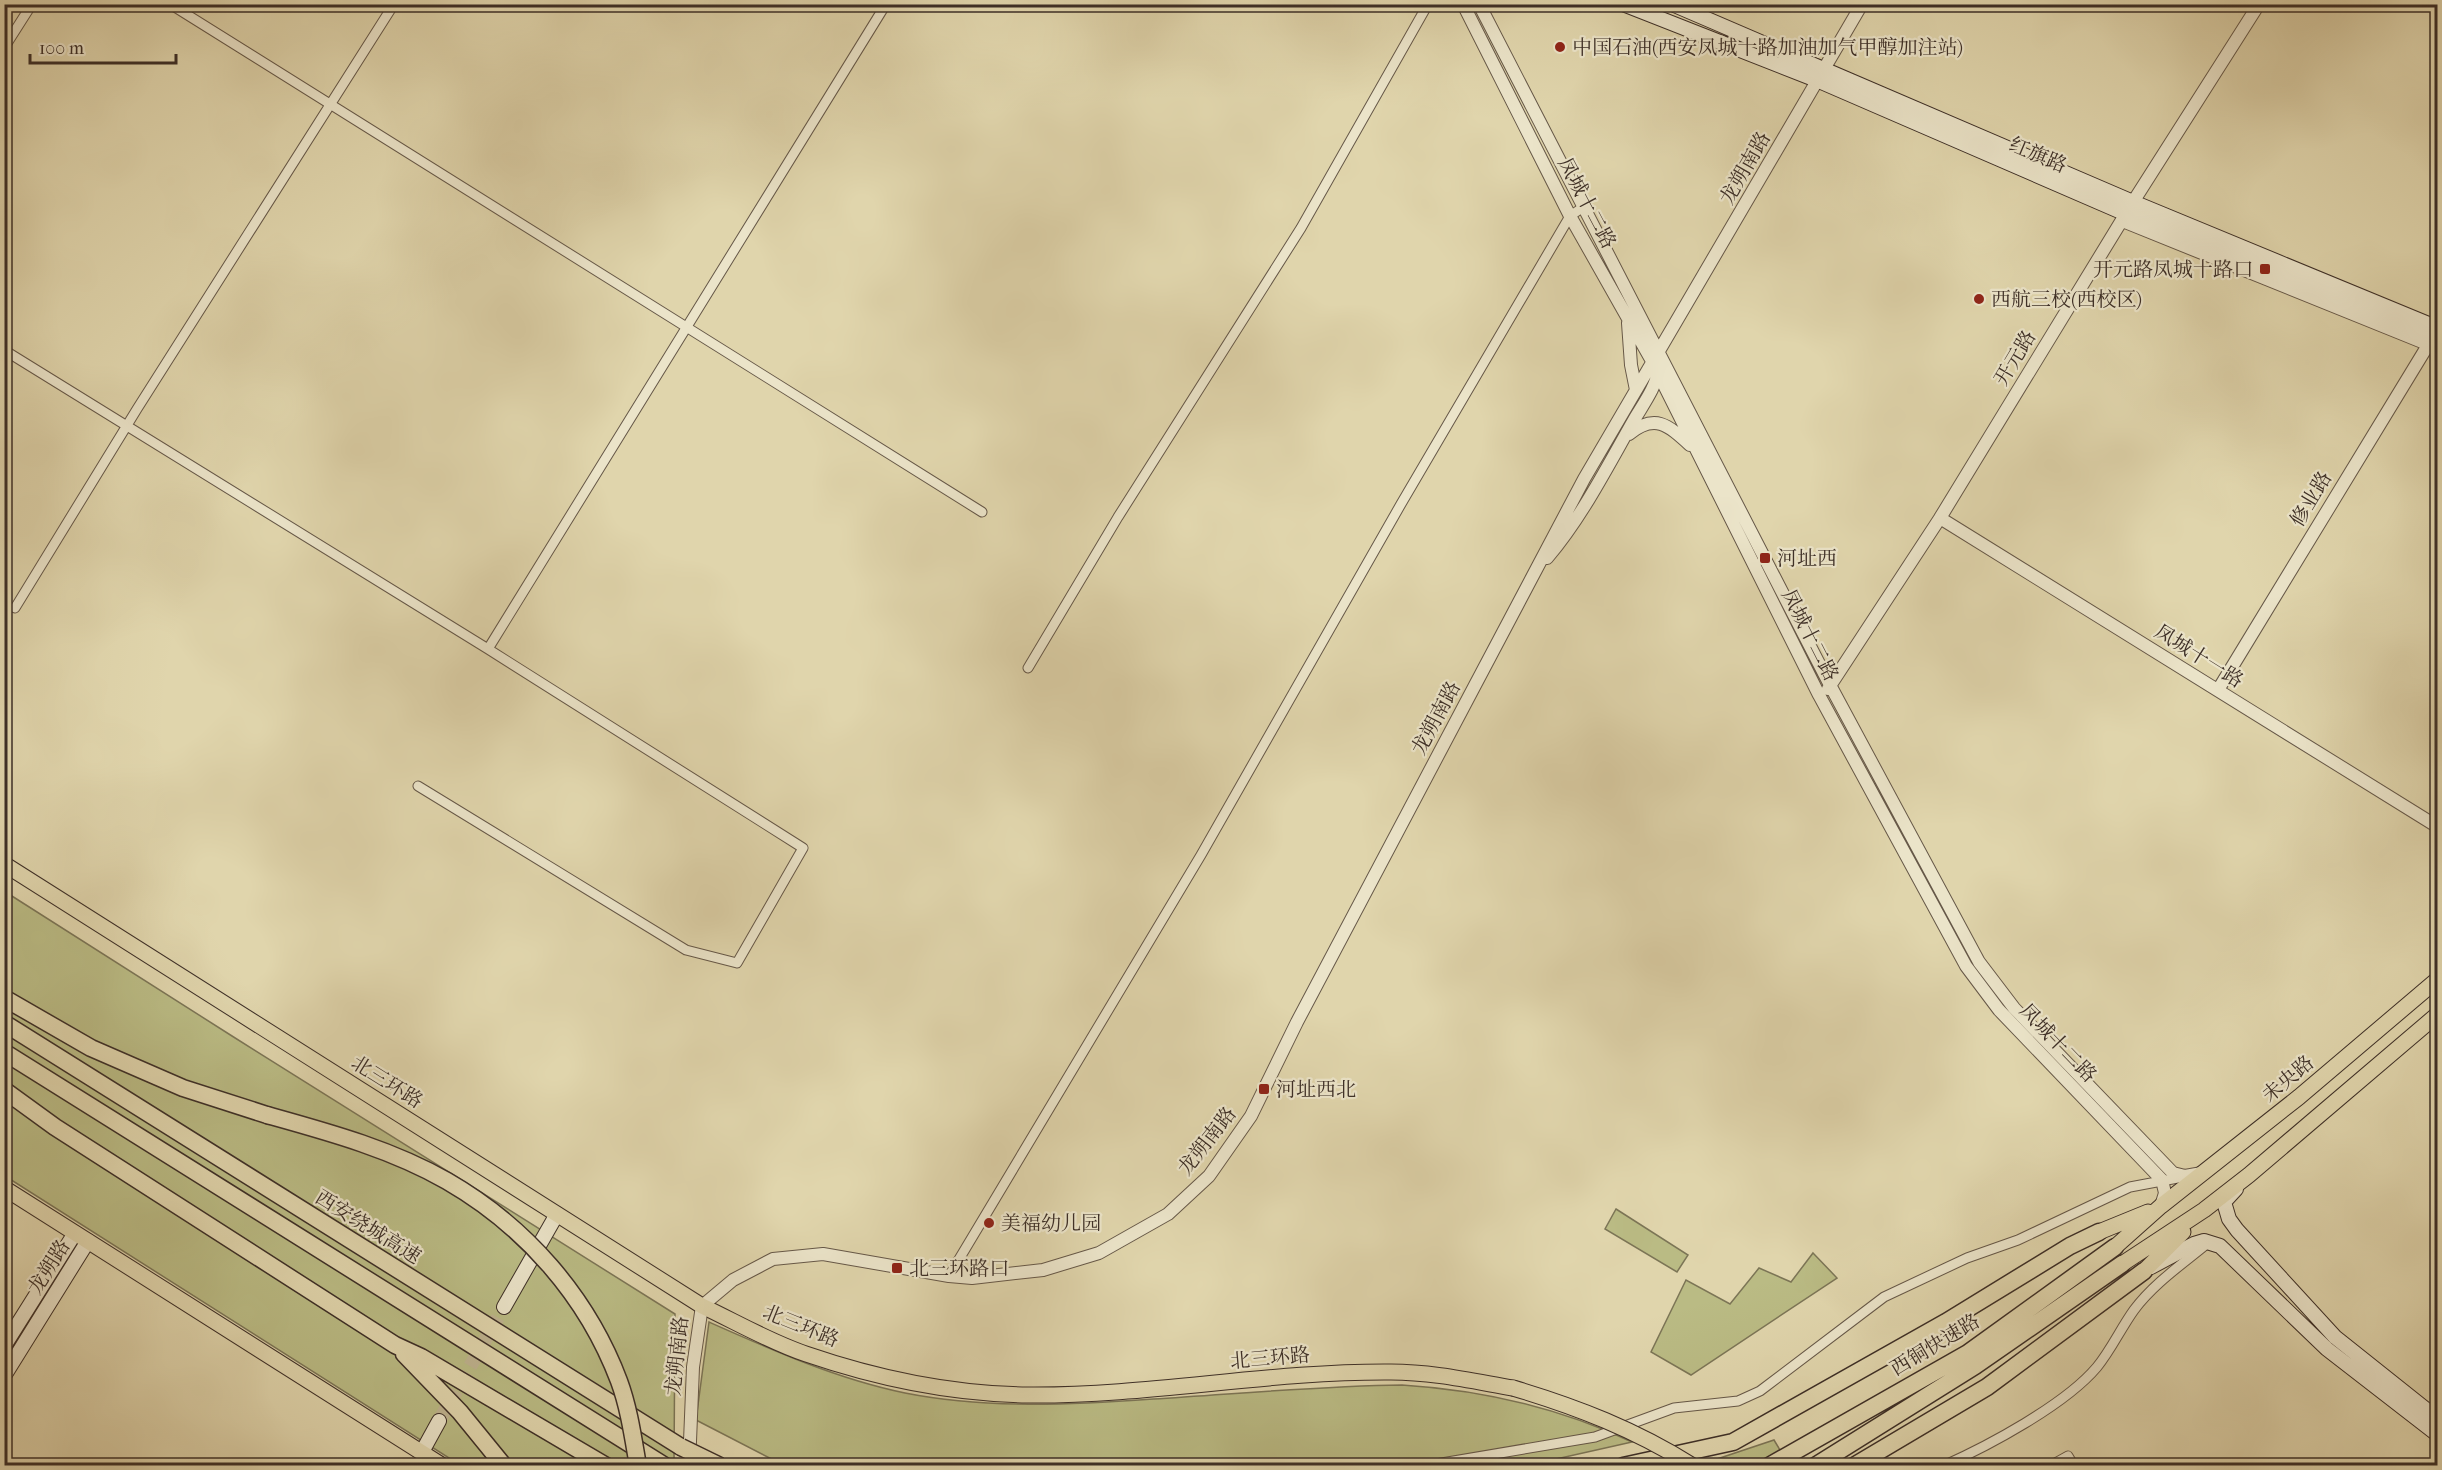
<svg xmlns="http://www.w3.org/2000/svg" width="2442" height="1470" font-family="'IM FELL French Canon','Noto Serif SC',serif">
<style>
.green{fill:#babb84;stroke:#7c7556;stroke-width:1.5}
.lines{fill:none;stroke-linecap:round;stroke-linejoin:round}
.secondary-tunnel{stroke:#bfb491;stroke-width:14;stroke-dasharray:14 7;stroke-linecap:butt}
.minor-casing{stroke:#665848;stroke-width:11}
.tertiary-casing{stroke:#665848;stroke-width:14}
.secondary-casing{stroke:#3d2f27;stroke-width:16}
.primary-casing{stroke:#3d2f27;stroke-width:17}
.trunk-casing{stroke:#3d2f27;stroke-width:17}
.motorway-casing{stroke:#3d2f27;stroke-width:19}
.minor{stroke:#ebe4c9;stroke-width:9}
.tertiary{stroke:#ebe4c9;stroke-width:12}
.secondary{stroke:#ebe4c9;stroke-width:14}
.primary{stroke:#e0d5ac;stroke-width:15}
.trunk{stroke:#e0d5ac;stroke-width:15}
.motorway{stroke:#e0d5ac;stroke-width:16}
.trunk-bridge-casing{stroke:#3d2f27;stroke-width:17;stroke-linecap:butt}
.motorway-bridge-casing{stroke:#3d2f27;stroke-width:19;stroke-linecap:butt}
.trunk-bridge{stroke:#e0d5ac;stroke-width:15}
.motorway-bridge{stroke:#e0d5ac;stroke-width:16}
.poi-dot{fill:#8f2418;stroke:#ebe4c9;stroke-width:2}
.labels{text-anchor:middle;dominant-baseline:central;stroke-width:4.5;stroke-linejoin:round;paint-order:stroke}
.poi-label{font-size:20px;fill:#3d2f27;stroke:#ebe4c9;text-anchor:start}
.street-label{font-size:20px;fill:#3d2f27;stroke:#ebe4c9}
</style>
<rect width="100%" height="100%" fill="#e0d5ac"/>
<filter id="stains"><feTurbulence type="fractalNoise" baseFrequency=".00333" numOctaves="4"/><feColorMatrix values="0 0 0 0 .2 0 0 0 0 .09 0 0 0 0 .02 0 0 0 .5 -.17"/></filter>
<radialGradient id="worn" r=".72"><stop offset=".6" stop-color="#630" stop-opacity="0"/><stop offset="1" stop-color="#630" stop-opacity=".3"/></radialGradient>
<path class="green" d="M4,891L232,1036L675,1314L674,1465H460L5,1176Z
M1616,1209L1688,1255L1677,1272L1605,1229Z
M1813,1253L1837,1278L1691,1375L1651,1352L1686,1280L1730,1304L1759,1268L1791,1282Z
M709,1322C772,1350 837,1379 905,1393C986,1409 1071,1405 1153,1399C1236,1394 1319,1386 1402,1385C1482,1390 1560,1408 1632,1442L1525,1466H785L696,1420Z
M1774,1440L1789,1465L1696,1466Z"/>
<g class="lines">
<path class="secondary-tunnel" d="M439,1421L504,1307"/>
<g class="minor-casing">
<path id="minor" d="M170,4L982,512
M4,48L32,4
M2121,222L2438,350
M4,350L488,649L803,848L737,963L686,950L418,786
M15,608L137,409L394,4
M488,649L886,4
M1028,668L1118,517L1301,228L1428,4
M949,1276L1201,855L1401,504L1570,216L1582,208
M1424,1466L1595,1437L1674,1408L1738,1401L1760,1391L1884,1297L1967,1258L2018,1240L2130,1187L2183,1177
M1943,1466C1988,1446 2065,1405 2097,1367C2111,1350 2121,1328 2134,1310C2154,1283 2184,1263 2209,1242
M2050,1466L2068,1456L2074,1466"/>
</g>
<g class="tertiary-casing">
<path id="tertiary" d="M1463,4L1570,216L1652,361L1819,695L1966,966L1999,1010L2162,1180L2165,1193L2161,1206
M1479,4L1830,685L1979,962L2014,1008L2173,1173L2185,1176L2202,1173
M1628,323L1631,365L1636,390
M1629,434C1655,413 1668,425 1690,445
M1940,518L2438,827
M1547,558C1582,517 1607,467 1634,420C1642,406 1657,386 1658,370
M1828,689L1940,518L2133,202L2259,4
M2218,690L2436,332
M689,1466L693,1367L702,1306L733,1280L773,1259L823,1254L949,1276L972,1278L1043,1270L1099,1253L1168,1214L1209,1176L1251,1116L1297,1022L1584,479L1862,4"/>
</g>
<g class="secondary-casing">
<path id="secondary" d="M1623,4L1819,81L2126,214L2246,261L2438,343
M1672,4L2133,202L2438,328
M2236,1189L2224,1202L2229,1219L2237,1230L2335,1337L2438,1419
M2151,1267L2194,1244L2204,1241L2220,1246L2327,1349L2438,1435
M504,1307L557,1214
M4,1346L75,1233
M4,1376L88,1241
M422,1452L439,1421"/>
</g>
<g class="primary-casing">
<path id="primary" d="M2099,1232L2148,1212
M2115,1247L2161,1206L2299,1097L2438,979
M2122,1264L2204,1210L2249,1175L2438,1014
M2144,1271L2183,1232"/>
</g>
<g class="trunk-casing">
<path id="trunk" d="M4,864L702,1306C736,1322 770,1342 806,1354C876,1378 954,1394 1028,1395C1150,1396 1270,1371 1391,1372C1432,1372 1472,1381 1513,1388
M4,1188L443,1466"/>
</g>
<g class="motorway-casing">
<path id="motorway" d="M4,998L91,1048L183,1088L267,1115
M4,1023L681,1447
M4,1052L665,1466
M4,1090L55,1127L395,1345L421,1357L606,1466
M404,1354L460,1412L504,1466
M1623,1466L1733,1442L1946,1322L2070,1246L2099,1232
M1769,1466L1968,1353L2115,1247
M1815,1466L1975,1366L2122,1264
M1854,1466L1987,1387L2144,1271"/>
</g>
<use href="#minor" class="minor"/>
<use href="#tertiary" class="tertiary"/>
<use href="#secondary" class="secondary"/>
<use href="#primary" class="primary"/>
<use href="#trunk" class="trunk"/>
<use href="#motorway" class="motorway"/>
<g class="trunk-bridge-casing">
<path id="trunk-bridge" d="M1513,1388C1577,1407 1636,1430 1693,1466"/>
</g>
<g class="motorway-bridge-casing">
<path id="motorway-bridge" d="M267,1115C328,1132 391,1149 447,1181C525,1226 587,1296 619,1381C629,1408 633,1437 638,1466
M681,1447L720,1466"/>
</g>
<use href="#trunk-bridge" class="trunk-bridge"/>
<use href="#motorway-bridge" class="motorway-bridge"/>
</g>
<g class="poi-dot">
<circle cx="1560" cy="47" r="6"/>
<rect x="2259" y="263" width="12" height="12" rx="3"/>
<circle cx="1979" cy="299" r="6"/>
<rect x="1759" y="552" width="12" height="12" rx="3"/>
<rect x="1258" y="1083" width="12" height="12" rx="3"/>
<circle cx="989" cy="1223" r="6"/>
<rect x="891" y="1262" width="12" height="12" rx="3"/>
</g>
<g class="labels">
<g class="poi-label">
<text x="1572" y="47">中国石油(西安凤城十路加油加气甲醇加注站)</text>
<text x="2253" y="269" text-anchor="end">开元路凤城十路口</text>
<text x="1991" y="299">西航三校(西校区)</text>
<text x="1777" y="558">河址西</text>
<text x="1276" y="1089">河址西北</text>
<text x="1001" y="1223">美福幼儿园</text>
<text x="909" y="1268">北三环路口</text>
</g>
<g class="street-label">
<text transform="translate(2038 155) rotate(23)">红旗路</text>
<text transform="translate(1745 168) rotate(-60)">龙朔南路</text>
<text transform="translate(1587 203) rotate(62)">凤城十二路</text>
<text transform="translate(2015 358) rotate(-59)">开元路</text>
<text transform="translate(2311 499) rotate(-59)">修业路</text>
<text transform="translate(1810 635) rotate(63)">凤城十二路</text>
<text transform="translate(2199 656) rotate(32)">凤城十一路</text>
<text transform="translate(1436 718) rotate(-62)">龙朔南路</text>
<text transform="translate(2058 1043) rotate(46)">凤城十二路</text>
<text transform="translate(2288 1079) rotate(-40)">未央路</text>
<text transform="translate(387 1082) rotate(32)">北三环路</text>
<text transform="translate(1207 1141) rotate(-52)">龙朔南路</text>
<text transform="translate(368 1227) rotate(32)">西安绕城高速</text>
<text transform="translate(49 1267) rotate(-58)">龙朔路</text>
<text transform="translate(801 1326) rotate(22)">北三环路</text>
<text transform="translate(1935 1345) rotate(-31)">西铜快速路</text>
<text transform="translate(677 1356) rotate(-84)">龙朔南路</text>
<text transform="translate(1270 1358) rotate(-5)">北三环路</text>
</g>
</g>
<rect width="2442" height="1470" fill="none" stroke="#e0d5ac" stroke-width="24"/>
<rect x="6" y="6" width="2430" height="1458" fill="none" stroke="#3d2f27" stroke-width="3"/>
<rect x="12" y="12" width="2418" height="1446" fill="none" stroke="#3d2f27" stroke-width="1.5"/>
<path d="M30 54v9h146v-9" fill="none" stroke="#3d2f27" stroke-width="3"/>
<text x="39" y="54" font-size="18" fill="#3d2f27" stroke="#ebe4c9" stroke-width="4.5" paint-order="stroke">100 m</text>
<rect width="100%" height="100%" filter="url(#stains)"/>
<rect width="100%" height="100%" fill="url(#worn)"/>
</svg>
